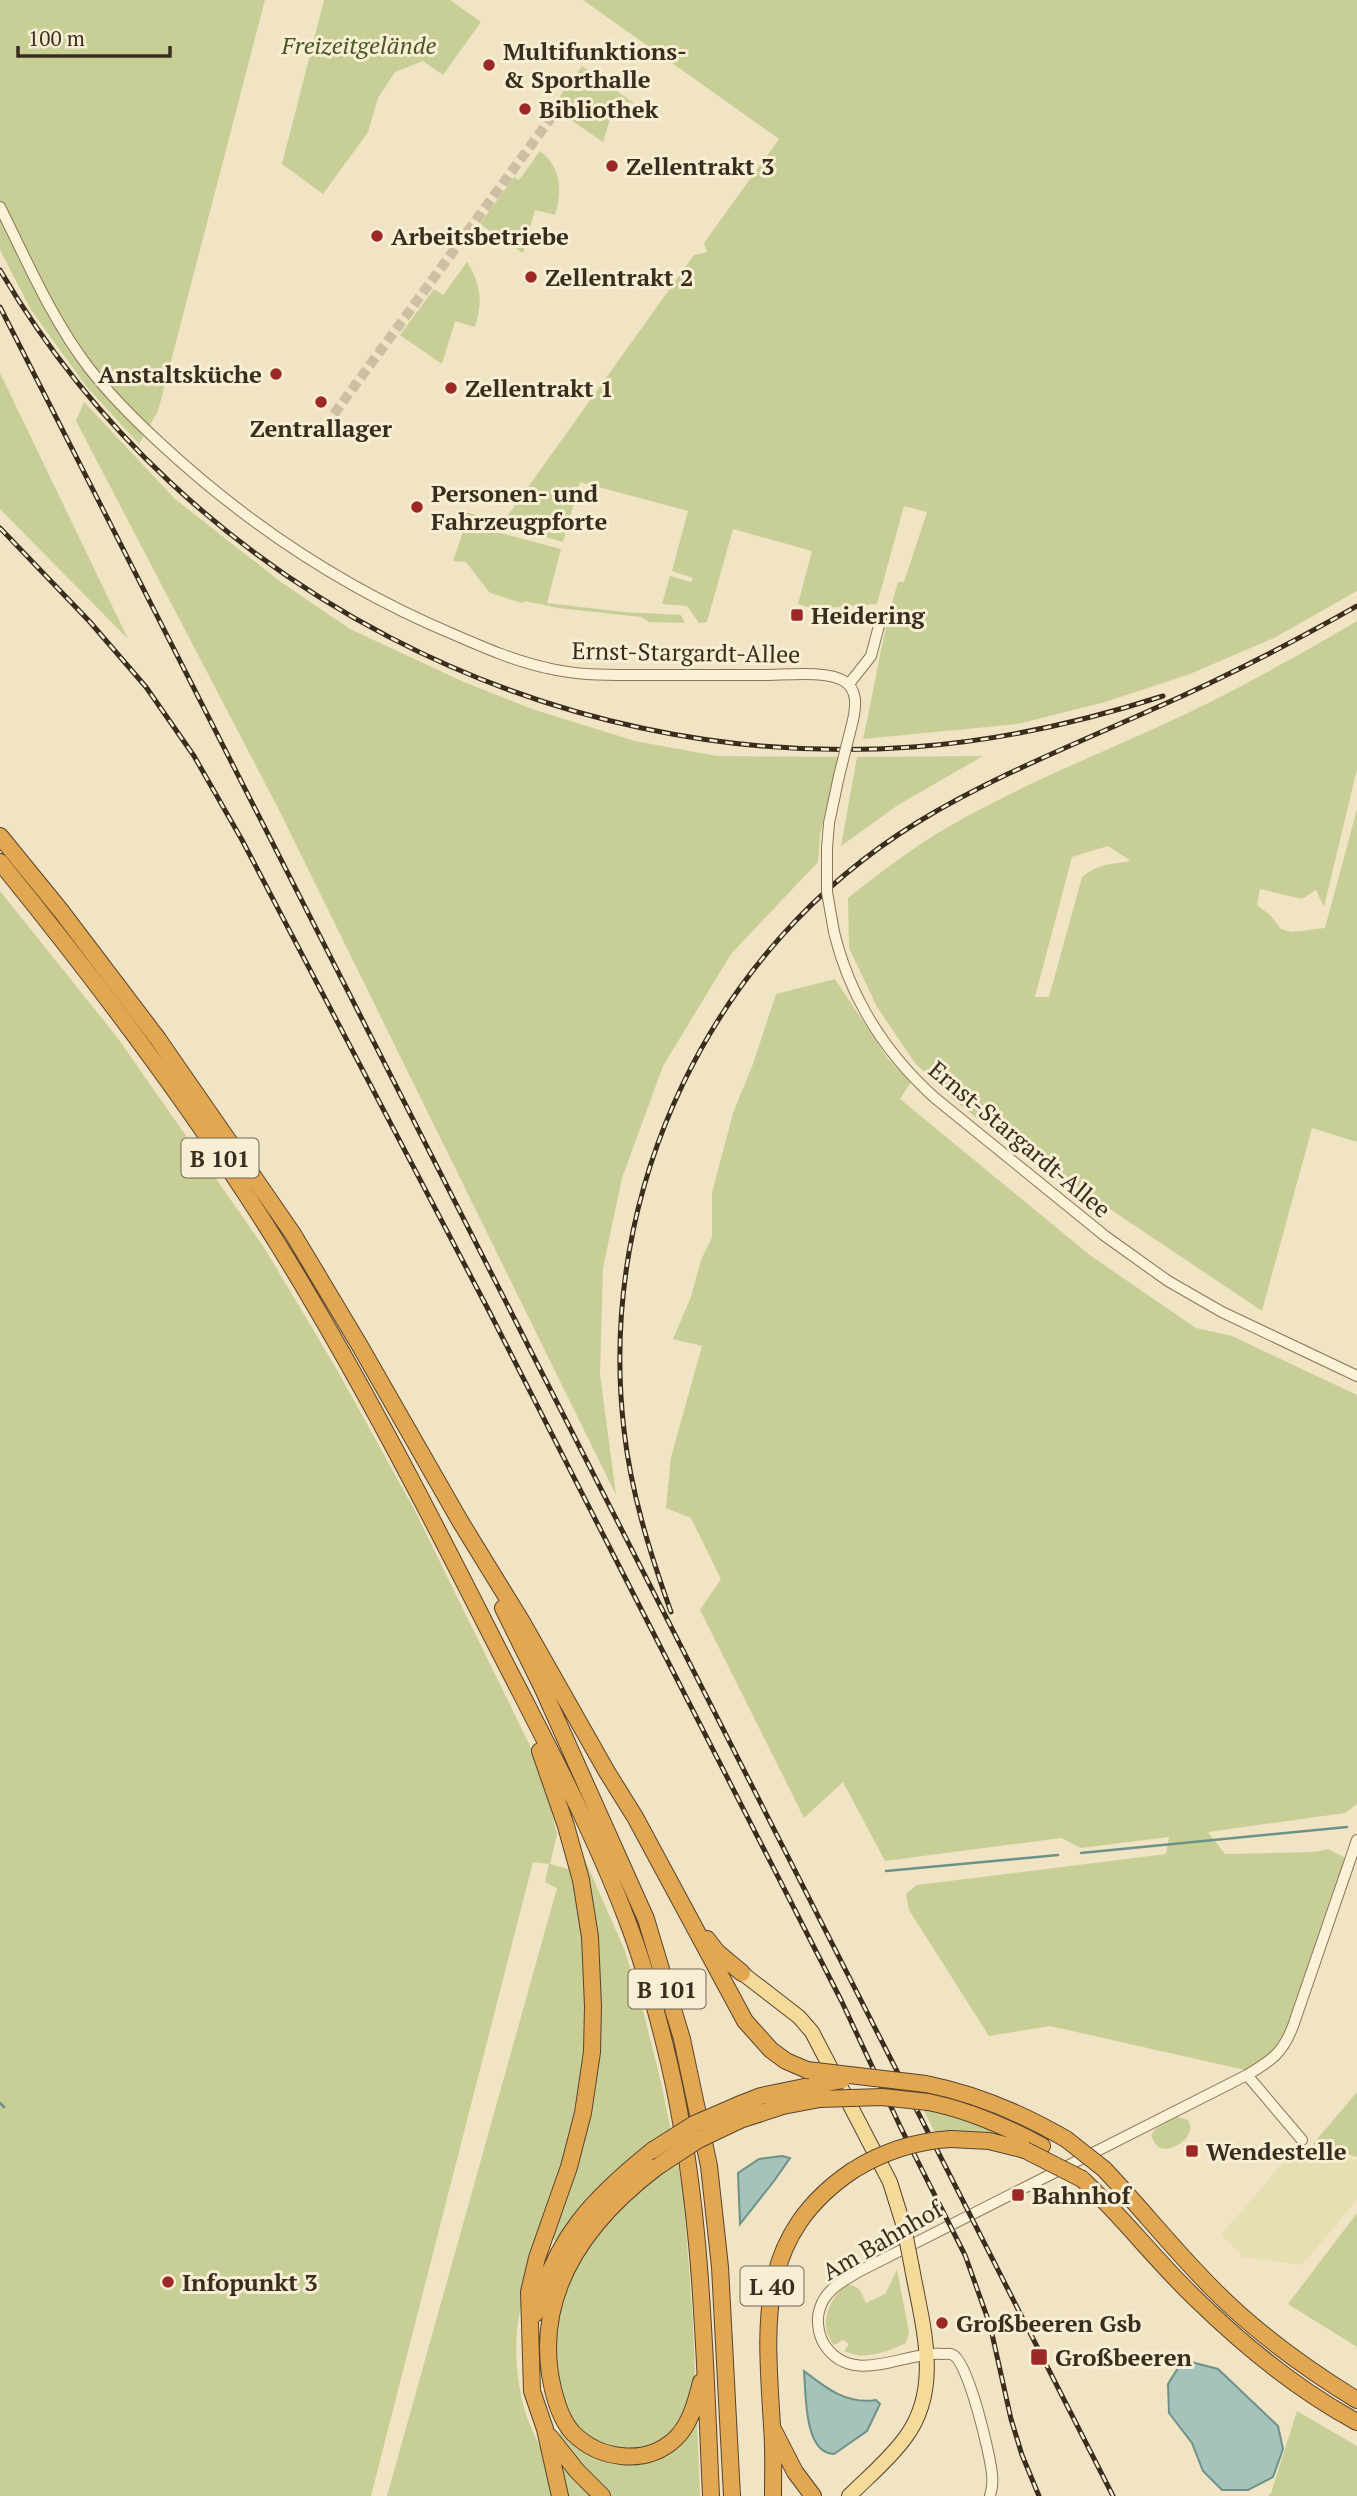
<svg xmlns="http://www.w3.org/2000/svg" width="1357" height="2496" font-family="'PT Serif',serif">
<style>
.farmland{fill:#e6dfb1}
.green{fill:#c7cf97;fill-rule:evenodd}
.water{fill:#a6c3bb;stroke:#6c9289;stroke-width:2}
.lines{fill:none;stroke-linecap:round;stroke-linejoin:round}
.stream{stroke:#6c9289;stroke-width:2.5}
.minor-tunnel{stroke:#ccbfa3;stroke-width:10;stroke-dasharray:10 5;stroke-linecap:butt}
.minor-casing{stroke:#8b7559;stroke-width:12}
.major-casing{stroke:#59432e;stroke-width:16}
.highway-casing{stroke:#59432e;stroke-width:18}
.minor{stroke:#faf1d7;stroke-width:10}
.major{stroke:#f4db9a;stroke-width:14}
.highway{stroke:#e2a751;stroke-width:16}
.rail-casing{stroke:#3b2d1e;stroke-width:5}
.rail{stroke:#f7eed4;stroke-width:2.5;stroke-dasharray:8;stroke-linecap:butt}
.minor-bridge-casing{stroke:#8b7559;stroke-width:12;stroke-linecap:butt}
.major-bridge-casing{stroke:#59432e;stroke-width:16;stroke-linecap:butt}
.highway-bridge-casing{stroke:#59432e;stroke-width:18;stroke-linecap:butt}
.minor-bridge{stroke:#faf1d7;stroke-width:10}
.major-bridge{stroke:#f4db9a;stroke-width:14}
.highway-bridge{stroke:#e2a751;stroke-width:16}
.poi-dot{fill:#9d2927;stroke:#f7eed4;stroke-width:2.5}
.labels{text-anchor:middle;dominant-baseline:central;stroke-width:6;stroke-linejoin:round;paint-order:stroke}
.shield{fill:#f7eed4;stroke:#736755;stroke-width:2}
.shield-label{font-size:23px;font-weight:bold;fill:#3b2d1e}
.park-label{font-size:24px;font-style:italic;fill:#495824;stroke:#f7eed4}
.poi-label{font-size:24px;font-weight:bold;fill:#3b2d1e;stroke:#f7eed4;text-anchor:start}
.street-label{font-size:24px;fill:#3b2d1e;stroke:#f7eed4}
</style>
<rect width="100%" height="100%" fill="#f0e4c4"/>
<path class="farmland" d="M1299,2144L1306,2149L1357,2160V2200L1302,2265L1243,2257L1221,2235Z"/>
<path class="green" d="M0,0H265L158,411L139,444L86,386L31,310L0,250Z
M324,0H450L481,22L443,75L423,61L395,72L378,98L368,132L323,194L282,164Z
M583,0H1357V591L1274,638L1190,674L1105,702L1018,724L863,739C875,687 882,634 898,582H904L927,512L904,506L877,604L813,609L798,604L812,551L733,529L707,622L699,623L687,606L662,604L670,576L691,582L693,578L672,571L688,511L580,482L563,542L460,513L461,511L503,522L694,255L707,252L704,243L779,139Z
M582,66L635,104L616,99L603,142L552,107Z
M540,151C562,168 562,191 555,215L535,210L523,253L480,224L514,177L519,180Z
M467,262C481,284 483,302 475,327L455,321L442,364L400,335L434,289L443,295Z
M0,373L128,639L0,509Z
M84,402L175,499L281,582L350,629L464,682L532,709L635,741L717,756L838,757L820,835L818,862L731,954L663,1066L622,1178L603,1268L600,1374L616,1495L278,808L76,421Z
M467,520L493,529V531L561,549L547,603L623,612L681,615L685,623L649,622L641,617L558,608L525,601L522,603L490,593L466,562L453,561Z
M1357,621V769L1324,907L1316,890L1302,899L1260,889L1257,905L1271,916L1281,929L1291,932L1325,928L1357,809V1142L1312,1128L1262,1311L995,1132L955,1101L915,1063L877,1007L849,948L848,898C880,873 913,847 948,827C1010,791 1075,764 1140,735C1215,702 1286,663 1357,621ZM1108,846L1131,861C1112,864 1097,864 1082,877L1049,997H1035L1072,857Z
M983,756L898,805L841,846L857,757Z
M0,891L117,1037L265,1249L336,1368L414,1509L541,1768L557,1834L550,1864L572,1870C576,1889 581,1909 583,1928C590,2005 585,2083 565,2159C550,2213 527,2266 518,2322C514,2350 517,2384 525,2411C534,2439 553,2467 554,2496H387L557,1888L545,1882L549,1864L533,1862L371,2496H0Z
M835,979L888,1059L911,1082L900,1099L1091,1256L1196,1328L1232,1336L1357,1395V1804L1345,1813L1208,1832L1225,1854L1315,1852L1328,1849L1346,1858L1284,2037L1272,2052L1245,2070L1050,2026L989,2036L909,1910L906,1894L917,1885L1166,1854L1169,1837L1081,1848L1061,1838L885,1861L843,1782L804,1818L700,1610L721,1579L691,1518L666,1508L671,1457L702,1346L673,1339L691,1297L701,1260L712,1237V1193L733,1113L753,1064L776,994Z
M575,1837L625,1951L642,2006L661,2082L683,2190L693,2322L700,2496H565L558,2457L560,2431L565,2408L553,2356L559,2308L579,2257L552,2238L592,2083Z
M1357,2092V2157L1313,2144Z
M923,2109L950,2113L1025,2142L934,2131Z
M1177,2117L1188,2120C1199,2137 1168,2156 1157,2146C1154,2143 1153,2139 1151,2136L1155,2129Z
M1357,2213V2347L1288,2304Z
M897,2270L909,2332L906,2343C887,2352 864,2361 844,2351L849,2344L843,2340L834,2345C817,2324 829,2303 844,2285C860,2284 860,2291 866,2303L885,2294Z
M1297,2411L1357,2446V2496H1268L1271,2493Z"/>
<path class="water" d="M782,2156L790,2158L774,2181L740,2224L738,2173L759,2159Z
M1183,2360L1218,2369L1278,2426L1283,2449L1273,2477L1248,2490H1222L1203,2471L1192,2443L1169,2413L1168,2384Z
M804,2371C826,2388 847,2405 876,2400L880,2404L867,2431L834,2454C804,2454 806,2394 804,2371Z"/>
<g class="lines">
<path class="stream" d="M1081,1853L1347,1827
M886,1871L1058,1855
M0,2103L4,2107"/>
<path class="minor-tunnel" d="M334,414L556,111"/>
<g class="minor-casing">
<path id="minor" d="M0,207C27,261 52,320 89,368C110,395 135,420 160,443C247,524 345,589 455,635C485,648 515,661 547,668C579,676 612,675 644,675C684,675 724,675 764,675C785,675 827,670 844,681C858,690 856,706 853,720
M849,684L871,656L881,618
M827,848L829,823L839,776
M834,932C850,998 885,1053 935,1098L1105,1236L1168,1281L1222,1312L1357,1376
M1247,2075L1302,2140
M990,2496C992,2489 993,2482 992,2475C991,2457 968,2361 953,2355C950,2353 946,2354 943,2354C904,2351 852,2388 824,2344C818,2334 816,2318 820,2308C826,2289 842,2282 858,2272L1247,2075C1271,2061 1283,2053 1293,2026L1357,1840"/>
</g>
<g class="major-casing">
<path id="major" d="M742,1973L799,2017L812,2032L890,2182L904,2227
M849,2496C868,2477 889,2460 905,2438C943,2388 922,2324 912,2268"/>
</g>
<g class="highway-casing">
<path id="highway" d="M0,836L61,911L158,1039L293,1234L360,1346L460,1521L522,1622L607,1772L635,1817L745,2021L771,2050L786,2061L807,2070
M0,862C99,984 196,1112 279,1246C356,1371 423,1501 489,1631C537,1726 589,1820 627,1920C642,1959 654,2002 664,2042C702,2191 704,2344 711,2496
M503,1608L543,1689L646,1919L682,2039L709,2166L720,2267L732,2496
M540,1751L566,1826L581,1880L590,1937L593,2006L592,2052L583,2113L569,2167L537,2258L529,2292L532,2391L545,2429L560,2496
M707,1939L717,1952L742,1973
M926,2084C977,2094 1021,2113 1066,2139
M928,2102C969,2110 1005,2126 1042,2146
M738,2105L761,2096L814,2085
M740,2120L783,2106L820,2099
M951,2139L989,2141L1025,2150
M657,2167C590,2218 537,2286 550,2374C553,2393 560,2419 573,2433C600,2460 646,2466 675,2439C690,2425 696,2402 701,2382
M1104,2169C1141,2208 1174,2250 1212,2288C1255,2332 1305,2368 1357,2400
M1082,2179C1123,2217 1156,2261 1196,2299C1244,2346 1298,2390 1357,2422
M535,2314C556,2237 592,2199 653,2150
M774,2431L795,2472L813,2496
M550,2437L577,2471L602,2496
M773,2496C773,2473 774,2449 772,2426C766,2324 755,2237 852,2171"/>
</g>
<use href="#minor" class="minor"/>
<use href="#major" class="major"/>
<use href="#highway" class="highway"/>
<g class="rail-casing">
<path id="rail" d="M0,270C185,586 549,774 913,747C999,741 1082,722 1163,696
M0,307L1113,2496
M0,528L90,622L146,687L194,756L242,840L490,1313L615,1558L841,2000L900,2126L965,2255L990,2325L1011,2419L1022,2455L1039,2496
M671,1612C650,1553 631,1493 624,1430C596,1190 712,948 918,822C992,777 1073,745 1151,710C1222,679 1290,644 1357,606"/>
</g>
<use href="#rail" class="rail"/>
<g class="minor-bridge-casing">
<path id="minor-bridge" d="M839,776L853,720
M827,848V892L834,932"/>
</g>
<g class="major-bridge-casing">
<path id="major-bridge" d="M904,2227L912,2268"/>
</g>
<g class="highway-bridge-casing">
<path id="highway-bridge" d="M807,2070L926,2084
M814,2085L842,2080
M820,2099L882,2097L928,2102
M1066,2139L1104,2169
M653,2150L694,2124L738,2105
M1025,2150L1082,2179
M657,2167L698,2140L740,2120
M852,2171C882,2152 915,2141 951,2139"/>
</g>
<use href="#minor-bridge" class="minor-bridge"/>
<use href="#major-bridge" class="major-bridge"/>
<use href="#highway-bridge" class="highway-bridge"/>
</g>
<g class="poi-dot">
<circle cx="489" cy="65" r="7"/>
<circle cx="525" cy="109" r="7"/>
<circle cx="612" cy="166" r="7"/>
<circle cx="377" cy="236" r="7"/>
<circle cx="531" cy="277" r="7"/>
<circle cx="276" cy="374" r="7"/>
<circle cx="451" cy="388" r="7"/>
<circle cx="321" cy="402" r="7"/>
<circle cx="417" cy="507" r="7"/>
<rect x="790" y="608" width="14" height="14" rx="3.5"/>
<rect x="1185" y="2144" width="14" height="14" rx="3.5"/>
<rect x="1011" y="2188" width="14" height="14" rx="3.5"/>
<circle cx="168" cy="2282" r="7"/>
<circle cx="942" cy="2323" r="7"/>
<rect x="1030" y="2348" width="18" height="18" rx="3.5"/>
</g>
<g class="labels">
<g class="shield">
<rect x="181.5" y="1138.5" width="77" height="39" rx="5"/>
<rect x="628.5" y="1969.5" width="77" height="39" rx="5"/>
<rect x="740.5" y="2266.5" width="63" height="39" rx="5"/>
</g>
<g class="shield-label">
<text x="220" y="1158">B 101</text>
<text x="667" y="1989">B 101</text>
<text x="772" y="2286">L 40</text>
</g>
<g class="park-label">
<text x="359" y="45">Freizeitgelände</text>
</g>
<g class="poi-label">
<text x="503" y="51">Multifunktions-<tspan x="503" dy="28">&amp; Sporthalle</tspan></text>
<text x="539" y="109">Bibliothek</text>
<text x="626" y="166">Zellentrakt 3</text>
<text x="391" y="236">Arbeitsbetriebe</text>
<text x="545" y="277">Zellentrakt 2</text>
<text x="262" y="374" text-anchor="end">Anstaltsküche</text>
<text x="465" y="388">Zellentrakt 1</text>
<text x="321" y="428" text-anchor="middle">Zentrallager</text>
<text x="431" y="493">Personen- und<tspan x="431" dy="28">Fahrzeugpforte</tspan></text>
<text x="811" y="615">Heidering</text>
<text x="1206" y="2151">Wendestelle</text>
<text x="1032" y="2195">Bahnhof</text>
<text x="182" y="2282">Infopunkt 3</text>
<text x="956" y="2323">Großbeeren Gsb</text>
<text x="1055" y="2357">Großbeeren</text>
</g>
<g class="street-label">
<text transform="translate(686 652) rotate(1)">Ernst-Stargardt-Allee</text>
<text transform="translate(1020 1139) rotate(40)">Ernst-Stargardt-Allee</text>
<text transform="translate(882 2240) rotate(-30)">Am Bahnhof</text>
</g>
</g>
<path d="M18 46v10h152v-10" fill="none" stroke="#3b2d1e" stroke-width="3.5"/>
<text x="28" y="46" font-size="21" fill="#3b2d1e" stroke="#f7eed4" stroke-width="5" paint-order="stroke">100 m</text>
</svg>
